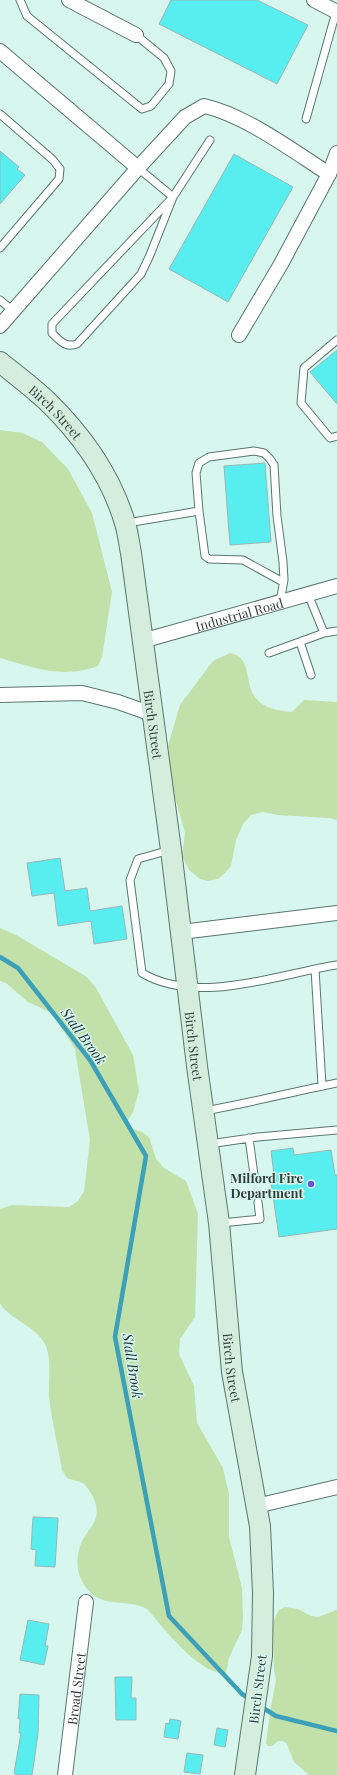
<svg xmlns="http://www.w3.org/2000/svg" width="337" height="1775" font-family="'Playfair Display',serif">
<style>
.green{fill:#c1e0aa}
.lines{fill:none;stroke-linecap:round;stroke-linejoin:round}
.stream{stroke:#3ca1b8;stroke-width:4.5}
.building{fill:#58edef;stroke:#98b8b8}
.lane-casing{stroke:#5a766e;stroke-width:9}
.street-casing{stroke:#5a766e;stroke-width:16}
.secondary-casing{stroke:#5a766e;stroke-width:22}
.lane{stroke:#fff;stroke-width:7}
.street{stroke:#fff;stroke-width:14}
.secondary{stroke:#d5eddc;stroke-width:20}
.poi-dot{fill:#655ad3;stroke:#d7f6ed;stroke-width:1.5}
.labels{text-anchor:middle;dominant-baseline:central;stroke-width:3;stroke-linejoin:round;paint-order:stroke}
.street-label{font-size:13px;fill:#323e3a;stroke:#d7f6ed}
.poi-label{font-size:13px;font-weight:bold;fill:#323e3a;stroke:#d7f6ed;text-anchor:end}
.water-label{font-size:14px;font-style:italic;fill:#1b3238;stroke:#d7f6ed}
</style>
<rect width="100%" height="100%" fill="#d7f6ed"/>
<path class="green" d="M0,430L22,433L42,442L68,469L92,513L112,592L102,657L98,666C61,679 36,668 0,658Z
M230,653C251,657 245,679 253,694C260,708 279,711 292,712L304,700L337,702V820L329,818L278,815L263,812L251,815L243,824L236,840L231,866L224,874L218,879L208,881L200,879L189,870L182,856L185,833L174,794L168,746L180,705L213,661Z
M0,928L16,935L87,977L96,988L133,1055L139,1091L133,1112L125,1125L130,1128L142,1132L149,1137L156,1159L164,1168L186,1181L198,1214L195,1317L180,1339L179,1354L194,1386L197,1423L223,1468L229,1494V1537L242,1588L243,1618L242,1630L229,1658L226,1673C200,1676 163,1627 147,1609C130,1599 107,1607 92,1594C76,1579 74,1560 82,1541C86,1533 94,1526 96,1517C99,1506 92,1492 84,1484C80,1481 72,1480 67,1478L62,1470C58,1446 52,1422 49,1398C48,1381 53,1354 43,1341C33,1325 9,1319 0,1303V1209L12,1205L69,1207L78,1201L84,1191L90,1140L75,1049L52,1013L28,1002L6,983L0,981Z
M285,1607L298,1609L311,1616L318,1617L337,1610V1775H309L294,1762L287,1744L283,1741H278L272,1746H268L266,1743L270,1712L276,1680L274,1670L273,1626L275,1617L279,1610Z"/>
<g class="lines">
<path class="stream" d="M0,957L18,968L90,1060L146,1156L115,1337L169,1616L242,1694L250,1699
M260,1706L276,1716L337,1731"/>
</g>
<path class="building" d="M171,0H257L308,25L277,84L159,24Z
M0,151L19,167L17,169L25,175L0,204Z
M234,154L293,187L228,302L169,269Z
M337,350V404L310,372Z
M265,463L271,542L230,545L224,466Z
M60,858L65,891L87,888L90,911L122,906L127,939L94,944L91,921L58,926L54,893L32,896L27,863Z
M293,1148L294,1155L331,1150L335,1175H337V1229L279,1237L271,1182H275L271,1151Z
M33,1517L58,1518L55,1567L35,1566L36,1550L31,1549Z
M28,1620L49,1624L45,1646H48L44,1665L20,1660Z
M115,1677H132L131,1698H136V1720H116Z
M20,1694L39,1695L38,1734L32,1775H16L14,1773L21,1733H19L20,1719H18Z
M170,1719L181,1721L178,1739L164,1737L166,1723L169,1724Z
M217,1728L228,1730L225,1747L214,1745Z
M187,1753L203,1755L200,1774L184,1772Z"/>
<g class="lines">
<g class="lane-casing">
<path id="lane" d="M20,0L27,16L142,109L151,106L169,84L171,71L164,58L136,35
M0,114L53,160L60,169L59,179L0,248
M306,119L336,12
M138,168L173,197L52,324V333C60,341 65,348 77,344L141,274L150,255L173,197L210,140
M0,300L13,311
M337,340L304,368L301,403L330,438L337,436
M199,511L205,556L209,559L243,560L283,582
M127,523L199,511L196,473L199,463L209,457L254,451L264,453L270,459L274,465L277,516L283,562L284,580L280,602
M308,594L324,633L337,631
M300,642L311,675
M269,653L324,633
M170,850L138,859L130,880L142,973C198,1006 278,974 337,965
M315,969L322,1085
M204,1111C249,1103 293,1092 337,1083
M249,1138L254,1175
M209,1144L258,1137L337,1130
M221,1223L260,1219L258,1202"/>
</g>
<g class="street-casing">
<g id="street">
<path d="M69,0L136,35"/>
<path d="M314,0L337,12"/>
<path d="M0,51L138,168L185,117L204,106C245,115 293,151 329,174"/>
<path d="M0,326L138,168"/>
<path d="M239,335L281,264L329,174L337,153"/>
<path id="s1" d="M142,641L337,586"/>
<path d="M0,695L82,693L118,702L152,714"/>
<path d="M181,932L337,913"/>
<path d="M256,1506L337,1487"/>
<path id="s2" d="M65,1775L86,1602"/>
</g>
</g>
<g class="secondary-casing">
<g id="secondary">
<path id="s3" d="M0,362C16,375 32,387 47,401C82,435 111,476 125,523C128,533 129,543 131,553L171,850L197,1066L219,1223L232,1372L260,1526L263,1593L262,1656L245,1775"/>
</g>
</g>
<use href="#lane" class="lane"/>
<use href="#street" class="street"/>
<use href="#secondary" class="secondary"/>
</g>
<circle class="poi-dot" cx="311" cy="1184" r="4"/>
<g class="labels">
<g class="street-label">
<text stroke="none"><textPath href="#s3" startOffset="75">Birch Street</textPath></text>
<text stroke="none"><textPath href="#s1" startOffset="101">Industrial Road</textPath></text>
<text stroke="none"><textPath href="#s3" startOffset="411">Birch Street</textPath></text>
<text stroke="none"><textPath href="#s3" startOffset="735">Birch Street</textPath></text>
<text stroke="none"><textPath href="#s3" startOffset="1059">Birch Street</textPath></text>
<text stroke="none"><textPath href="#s2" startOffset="87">Broad Street</textPath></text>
<text transform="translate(257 1689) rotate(-83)">Birch Street</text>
</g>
<g class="poi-label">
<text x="303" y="1177">Milford Fire<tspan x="303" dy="15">Department</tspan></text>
</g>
<g class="water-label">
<text transform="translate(84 1036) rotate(54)">Stall Brook</text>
<text transform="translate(133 1366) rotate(81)">Stall Brook</text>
</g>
</g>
</svg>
